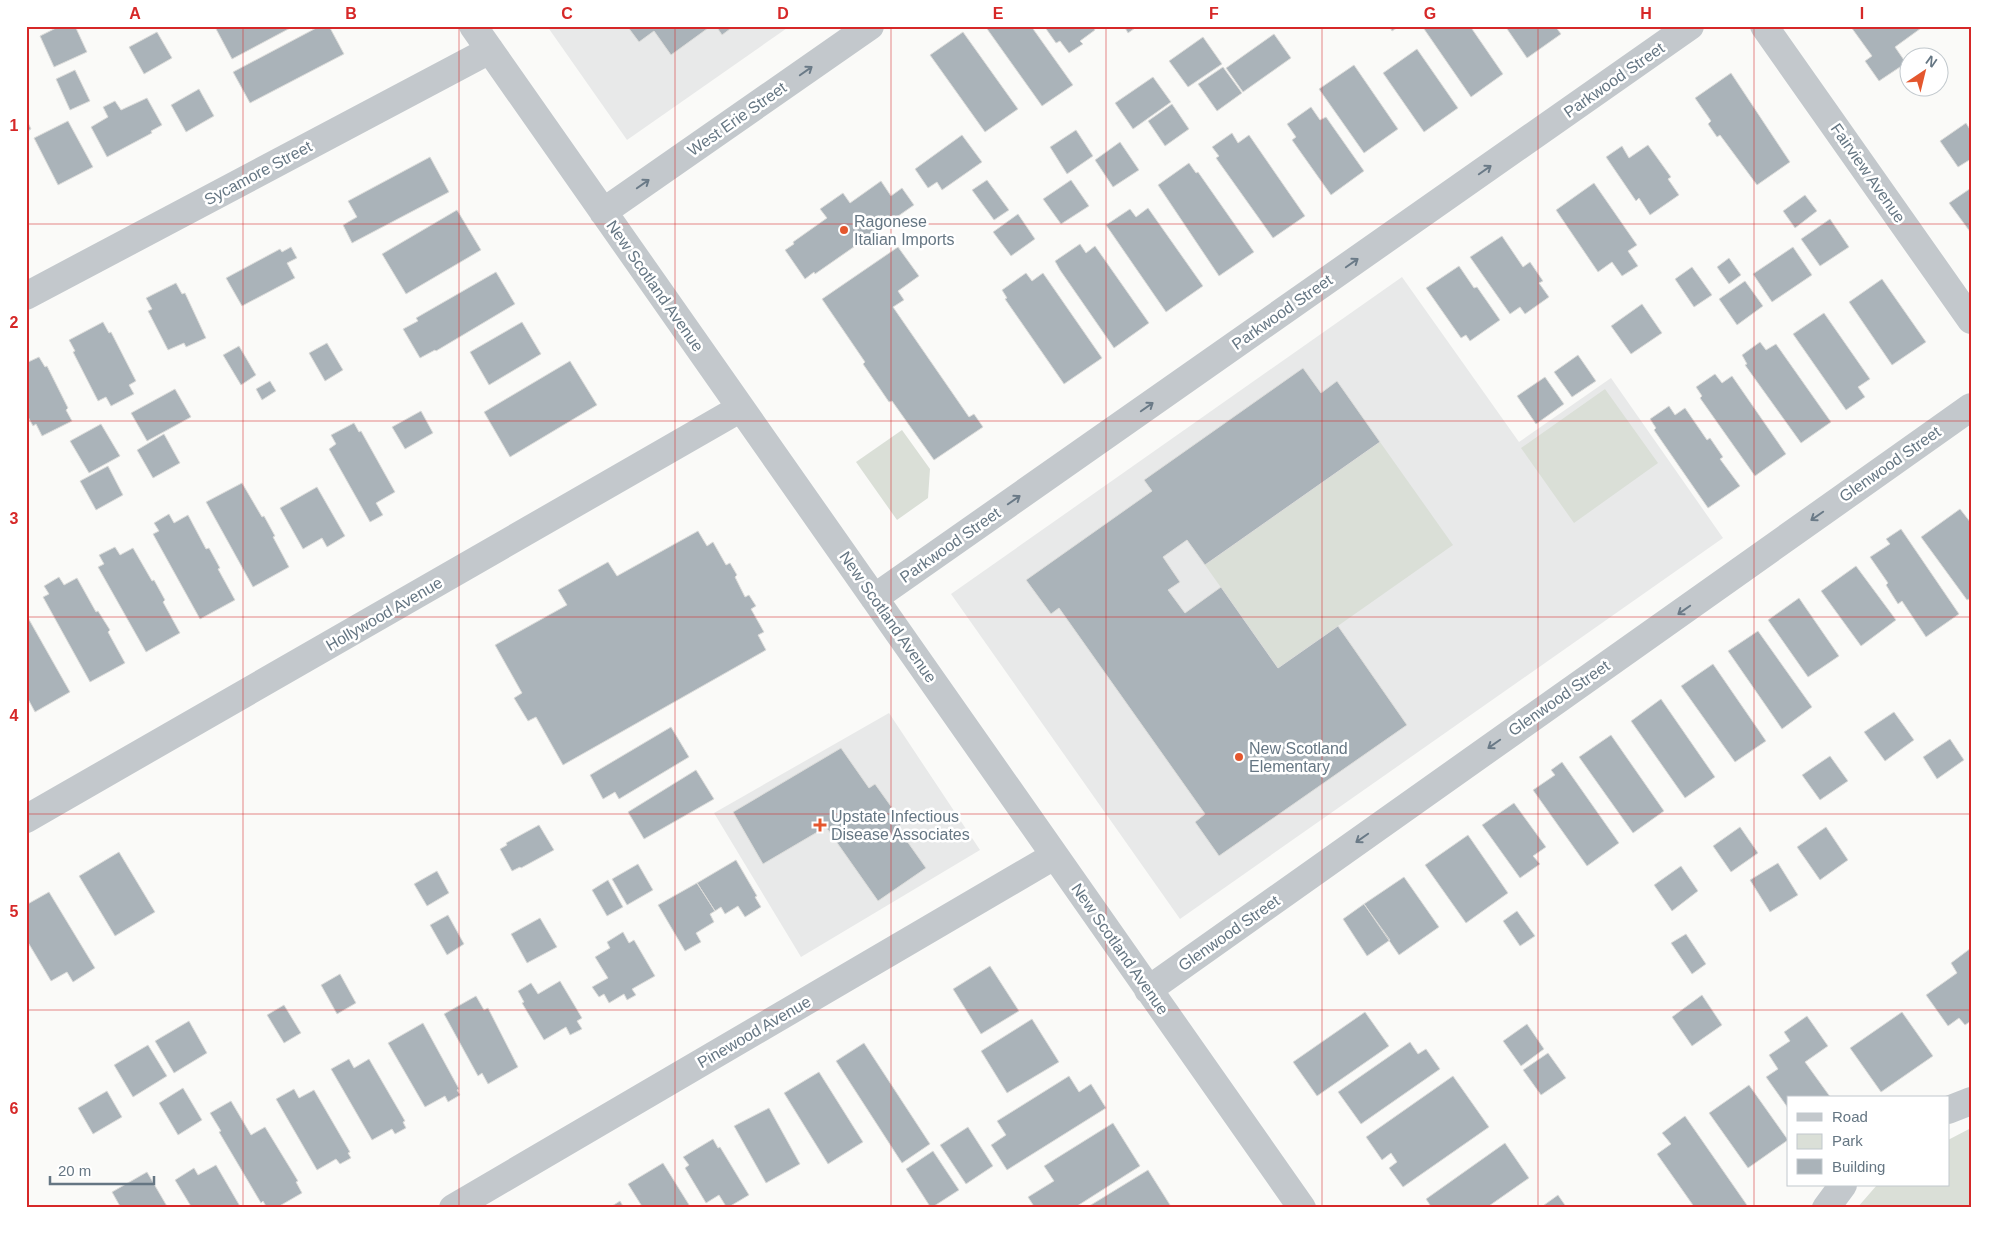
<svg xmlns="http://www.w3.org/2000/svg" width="1997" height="1234" font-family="Arial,sans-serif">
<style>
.built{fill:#e8e9e9}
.green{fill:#dadfd7}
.building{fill:#aab3b9;stroke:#dcdcda}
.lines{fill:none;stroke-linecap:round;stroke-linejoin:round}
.minor{stroke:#c3c8cc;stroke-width:28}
.oneway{stroke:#6a7a87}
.grid{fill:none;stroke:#d62828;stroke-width:1;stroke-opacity:0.55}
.poi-dot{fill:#e4572e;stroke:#fff;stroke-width:2}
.labels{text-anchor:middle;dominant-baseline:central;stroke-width:5;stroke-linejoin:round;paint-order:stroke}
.street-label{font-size:16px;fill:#657683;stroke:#fff}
.poi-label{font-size:16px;fill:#657683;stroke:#fff;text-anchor:start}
.neatline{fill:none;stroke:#d62828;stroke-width:2}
.grid-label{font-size:16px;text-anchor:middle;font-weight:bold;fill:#d62828}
</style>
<rect width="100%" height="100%" fill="#fafaf8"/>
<path class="built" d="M547,26H790L627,140Z
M1402,277L1519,442L1611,378L1723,538L1180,919L951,594Z
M889,713L980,850L801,957L714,813Z"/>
<path class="green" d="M1605,389L1658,463L1574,523L1521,448Z
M902,430L930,469L928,498L897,520L856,462Z
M1380,442L1453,545L1278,668L1205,565Z
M1971,1128V1208H1857L1877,1185H1948V1140Z"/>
<path class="building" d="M60,26H75L87,52L54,67L40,36Z
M217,26H294L232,59L215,27Z
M320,26H329L344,54L250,103L233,72Z
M627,26H711L671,55L654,31L639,42Z
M716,26H734L722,35Z
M985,26H1031L1073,85L1042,106Z
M1044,26H1093L1095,30L1080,41L1083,44L1069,53L1060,41L1056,43Z
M1124,26H1138L1128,33Z
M1389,26H1400L1392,31Z
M1422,26H1470L1503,74L1471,97Z
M1505,26H1555L1561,34L1527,58Z
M1924,26L1895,47L1906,63L1879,81L1865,61L1872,56L1851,27Z
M157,32L172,58L144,74L129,47Z
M963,32L1018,109L985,132L930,55Z
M1274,34L1291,58L1243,92L1226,68Z
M1203,37L1222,64L1188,87L1169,61Z
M1417,49L1458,108L1424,132L1383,73Z
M1354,65L1398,129L1364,153L1319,89Z
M1223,67L1242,93L1217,111L1198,84Z
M75,70L90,101L70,110L56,79Z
M1731,73L1790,162L1757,185L1720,135L1717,137L1708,124L1711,121L1695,98Z
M1153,77L1171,102L1133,129L1115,103Z
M199,89L214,116L186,132L171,105Z
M147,98L162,125L151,131L152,133L107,157L91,127L108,117L103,107L115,101L121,110Z
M1172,104L1189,129L1165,146L1148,121Z
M1311,107L1320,120L1326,117L1364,171L1331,195L1292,140L1296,137L1287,124Z
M26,119L31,129L26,132Z
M68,121L93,167L58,185L34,138Z
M1966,123L1971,131V159L1958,167L1940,141Z
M1076,130L1093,156L1067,174L1050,147Z
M1232,133L1238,143L1249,135L1305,216L1273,238L1216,158L1219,156L1212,147Z
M962,135L982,162L942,190L937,182L928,188L915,169Z
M1120,142L1139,170L1113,187L1095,160Z
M1648,145L1671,177L1668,179L1679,195L1650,215L1639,198L1636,201L1606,157L1622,146L1629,158Z
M430,157L449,192L352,243L343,225L357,217L348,201Z
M1189,163L1196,173L1198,172L1254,252L1219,276L1158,185Z
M987,180L1009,210L994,220L972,190Z
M1071,180L1089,206L1061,224L1043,199Z
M881,181L891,196L902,188L914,205L815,274L814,272L805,279L785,250L794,244L793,242L827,218L820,209L843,193L850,203Z
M1594,183L1637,245L1628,251L1638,266L1622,276L1612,262L1598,272L1556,210Z
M1971,188V233L1949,203Z
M1805,195L1817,211L1795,228L1783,211Z
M1148,208L1203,286L1166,312L1106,225L1130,209L1136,217Z
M457,210L481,250L406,294L382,254Z
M1018,214L1035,239L1011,256L993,232Z
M1830,219L1849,247L1820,266L1801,239Z
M1502,236L1523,267L1530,262L1543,281L1539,283L1549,297L1525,314L1520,307L1510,314L1470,257Z
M1080,244L1086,253L1095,246L1149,323L1114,348L1060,270L1055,261Z
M291,247L297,258L287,263L295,278L242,306L226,278L280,249L282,252Z
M898,247L919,276L898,291L904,300L893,307L969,417L974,414L983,427L934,460L892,401L889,402L863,364L865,362L822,299Z
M1793,247L1812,275L1772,302L1753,274Z
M1729,258L1741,275L1729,284L1717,267Z
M1459,266L1474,288L1477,287L1500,320L1470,341L1466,335L1461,338L1426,288Z
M1692,267L1712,295L1694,307L1675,279Z
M496,272L515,304L436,351L435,350L420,358L403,329L418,321L416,318Z
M1026,273L1032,281L1043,273L1102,358L1064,384L1005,299L1007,298L1002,290Z
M1882,279L1926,342L1892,365L1849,302Z
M1745,281L1763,306L1737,325L1719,299Z
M176,283L182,294L185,293L206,338L186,347L184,343L168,350L148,311L152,309L146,298Z
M1642,304L1662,333L1631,354L1611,326Z
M1824,313L1870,379L1858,387L1865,397L1846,410L1793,334Z
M103,322L109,333L111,332L136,381L129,385L134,394L111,406L106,397L98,401L73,352L75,351L69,340Z
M522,322L541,354L489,385L470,352Z
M1760,342L1766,350L1776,344L1831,422L1801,443L1745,365L1747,364L1742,355Z
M327,343L343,370L325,381L309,353Z
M239,346L256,375L241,385L223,355Z
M1578,355L1596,381L1572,397L1554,372Z
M39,357L45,367L47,366L68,408L66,410L72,421L42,436L36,424L33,426L26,413V363Z
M570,361L597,405L510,457L484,412Z
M1303,368L1321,393L1337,381L1380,442L1205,565L1187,540L1163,557L1180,582L1168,590L1185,613L1221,587L1278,668L1338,626L1407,725L1219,856L1195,822L1205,814L1059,608L1051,614L1026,580L1152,491L1144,480Z
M1715,374L1722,383L1732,376L1786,454L1755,476L1700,398L1702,396L1696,387Z
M1545,377L1564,404L1536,424L1517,396Z
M270,381L276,391L262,400L256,389Z
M175,389L191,417L147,441L131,413Z
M1669,406L1675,415L1685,408L1707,440L1710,438L1723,457L1720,459L1740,486L1708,508L1654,430L1656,428L1650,419Z
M421,411L433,433L405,449L392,427Z
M354,423L359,432L361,431L395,492L376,503L383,515L370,522L329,449L336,444L331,435Z
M101,424L120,456L89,473L70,441Z
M164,434L180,463L153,478L137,450Z
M108,466L123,495L96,510L80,481Z
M242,483L262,517L264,516L275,536L273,537L289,567L253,587L206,502Z
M317,487L345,536L327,547L322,538L303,549L280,508Z
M1960,509L1971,523V598L1967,600L1921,537Z
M169,514L174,523L188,515L206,549L209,548L220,568L218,569L235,600L200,619L153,534L159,531L154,523Z
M1901,529L1959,614L1926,637L1902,601L1898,604L1886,585L1888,583L1870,557L1890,544L1886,539Z
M698,531L707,546L713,542L726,565L730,563L737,575L735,577L745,597L749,595L756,606L751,609L764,632L758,635L766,650L563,765L536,717L528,721L514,698L522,693L495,645L567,605L558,590L608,562L617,576Z
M115,547L120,555L133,548L152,581L154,580L165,600L163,602L180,633L146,652L98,567L104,564L99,555Z
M1856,566L1896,620L1861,646L1821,591Z
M59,577L64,585L77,578L96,612L98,611L110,630L108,632L125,663L90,682L43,597L49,594L44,586Z
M1799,598L1839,656L1808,677L1768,620Z
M27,616L70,692L35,712L28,699L26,700Z
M1758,631L1812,707L1782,729L1728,651Z
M1713,664L1766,741L1735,762L1681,686Z
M1661,699L1715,777L1685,798L1631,721Z
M1894,712L1914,740L1885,761L1864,732Z
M671,727L689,757L619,799L615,792L603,799L590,775Z
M1611,735L1664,811L1633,833L1579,757Z
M1950,739L1964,760L1937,779L1923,757Z
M841,748L869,788L875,784L903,823L897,827L926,868L878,901L826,827L763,864L733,812Z
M1830,756L1848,781L1820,800L1802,775Z
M1562,762L1619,843L1587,866L1533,790L1555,775L1551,770Z
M696,770L714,799L644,839L628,812Z
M1514,803L1546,847L1533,856L1540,864L1520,878L1482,825Z
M539,825L554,850L521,868L520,867L512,871L500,849L507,845L506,843Z
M1740,827L1758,853L1731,872L1713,846Z
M1826,827L1848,860L1820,880L1797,847Z
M1468,835L1508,893L1466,923L1425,865Z
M119,852L155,912L115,936L79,876Z
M736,860L757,896L755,897L761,907L745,917L738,906L725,914L721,907L715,911L697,883Z
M1778,863L1798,895L1770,912L1750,880Z
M638,864L653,890L627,905L612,879Z
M1681,866L1698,891L1672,911L1654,885Z
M437,871L449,893L427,906L414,884Z
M1404,877L1439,927L1399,955L1364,904Z
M608,880L623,907L607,916L592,890Z
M697,883L715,911L710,914L714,922L696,933L701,942L685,951L658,905Z
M49,892L95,968L73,982L67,972L51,981L26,939V905Z
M1364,904L1390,940L1367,956L1343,919Z
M1517,911L1535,936L1520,946L1503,921Z
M448,915L464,944L447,955L430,925Z
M540,918L557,947L527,963L511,934Z
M623,932L629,943L634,940L655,976L632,989L636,995L627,1000L624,994L609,1003L604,994L599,997L592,987L608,978L595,957L610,948L607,942Z
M1686,934L1706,964L1692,974L1671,943Z
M1971,948V1021L1965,1025L1959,1018L1948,1026L1926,995L1957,973L1951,963Z
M990,966L1019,1011L981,1034L953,989Z
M340,974L356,1003L337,1014L321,985Z
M560,981L582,1018L577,1021L582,1029L570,1035L566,1027L544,1040L522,1003L524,1002L518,991L531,983L538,994Z
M1702,995L1722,1025L1692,1046L1672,1017Z
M476,996L484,1010L488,1008L518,1067L488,1084L482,1073L478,1076L444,1014Z
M284,1005L301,1033L284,1043L267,1015Z
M1365,1012L1389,1046L1317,1096L1293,1062Z
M1902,1012L1933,1056L1881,1092L1850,1048Z
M1807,1016L1828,1046L1805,1062L1831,1098H1788V1108L1766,1077L1778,1069L1769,1055L1790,1041L1784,1032Z
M1032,1019L1059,1062L1007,1093L981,1051Z
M189,1021L207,1053L174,1073L155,1041Z
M423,1023L459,1089L457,1090L460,1095L448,1102L445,1096L425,1107L388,1043Z
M1527,1024L1544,1049L1521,1066L1503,1041Z
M1410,1042L1418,1054L1426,1049L1440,1069L1361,1124L1338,1092Z
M864,1043L930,1144L902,1163L836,1061Z
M148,1045L167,1076L133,1097L114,1065Z
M1548,1053L1566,1078L1541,1095L1523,1070Z
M349,1059L354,1068L369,1059L405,1121L403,1122L406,1128L395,1134L392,1129L372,1140L331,1069Z
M819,1072L863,1142L828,1164L784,1093Z
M1069,1076L1079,1092L1091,1084L1106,1108L1007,1170L991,1145L1006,1135L997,1121Z
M1453,1076L1489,1127L1403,1187L1389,1168L1397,1162L1391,1153L1382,1160L1366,1137Z
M1749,1085L1788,1140L1748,1168L1709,1113Z
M183,1088L202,1120L178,1135L159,1103Z
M294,1089L299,1098L314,1090L350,1152L348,1153L351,1158L340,1164L336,1159L317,1170L276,1099Z
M107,1091L122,1117L93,1134L78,1108Z
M231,1101L251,1135L265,1127L298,1181L296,1182L302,1193L276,1208H267L263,1201L261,1203L219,1132L221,1131L210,1113Z
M769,1108L800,1164L766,1183L734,1126Z
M1685,1116L1749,1208H1695L1657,1154L1671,1144L1662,1133Z
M1113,1123L1140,1166L1074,1208H1035L1028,1197L1054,1181L1044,1166Z
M968,1127L993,1166L966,1184L940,1145Z
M713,1139L718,1148L720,1147L749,1195L727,1208L719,1195L706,1203L685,1168L689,1165L683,1157Z
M1505,1143L1529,1178L1486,1208H1432L1426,1199Z
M933,1151L959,1190L931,1208L906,1169Z
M663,1163L691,1208H643L628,1184Z
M216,1165L241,1208H192L175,1180L194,1168L198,1175Z
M1148,1170L1172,1208H1086Z
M147,1172L168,1208H121L112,1192Z
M1558,1195L1567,1208H1540Z
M620,1201L624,1208H609Z"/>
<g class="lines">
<path class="minor" d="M473,26L1302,1208
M1764,26L1971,320
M603,212L870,26
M26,296L490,50
M874,598L1690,26
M26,819L741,408
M1148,990L1971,407
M1948,1110L1971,1101
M453,1208L1054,856
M1826,1208L1843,1185"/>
</g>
<defs><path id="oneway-shaft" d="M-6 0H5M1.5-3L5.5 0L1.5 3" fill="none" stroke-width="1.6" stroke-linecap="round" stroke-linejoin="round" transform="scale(1.25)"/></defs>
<g class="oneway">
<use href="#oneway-shaft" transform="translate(806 71) rotate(-35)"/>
<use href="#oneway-shaft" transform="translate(1485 170) rotate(-35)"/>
<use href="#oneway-shaft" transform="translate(643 184) rotate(-35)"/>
<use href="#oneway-shaft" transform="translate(1352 263) rotate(-35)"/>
<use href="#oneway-shaft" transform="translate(1147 407) rotate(-35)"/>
<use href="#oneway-shaft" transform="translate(1014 500) rotate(-35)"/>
<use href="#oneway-shaft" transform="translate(1817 516) rotate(145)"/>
<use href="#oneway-shaft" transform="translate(1684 610) rotate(145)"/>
<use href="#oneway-shaft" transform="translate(1494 744) rotate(145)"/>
<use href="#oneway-shaft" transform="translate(1362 838) rotate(145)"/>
</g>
<path class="grid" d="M243,26V1208M459,26V1208M675,26V1208M891,26V1208M1106,26V1208M1322,26V1208M1538,26V1208M1754,26V1208M26,224H1971M26,421H1971M26,617H1971M26,814H1971M26,1010H1971"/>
<g class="poi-dot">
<circle cx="844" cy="230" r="5"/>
<circle cx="1239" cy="757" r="5"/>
<path d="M817.5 817.5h5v5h5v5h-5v5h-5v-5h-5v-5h5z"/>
</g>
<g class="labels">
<g class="street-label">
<text transform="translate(1614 80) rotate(-35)">Parkwood Street</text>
<text transform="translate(737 119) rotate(-35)">West Erie Street</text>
<text transform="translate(258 173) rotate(-28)">Sycamore Street</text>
<text transform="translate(1868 173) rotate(55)">Fairview Avenue</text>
<text transform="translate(655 286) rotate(55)">New Scotland Avenue</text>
<text transform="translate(1282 312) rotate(-35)">Parkwood Street</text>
<text transform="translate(1890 464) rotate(-35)">Glenwood Street</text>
<text transform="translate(950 545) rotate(-35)">Parkwood Street</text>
<text transform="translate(384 614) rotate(-30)">Hollywood Avenue</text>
<text transform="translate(888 617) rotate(55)">New Scotland Avenue</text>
<text transform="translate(1559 698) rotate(-35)">Glenwood Street</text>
<text transform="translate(1229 933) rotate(-35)">Glenwood Street</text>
<text transform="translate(1120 949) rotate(55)">New Scotland Avenue</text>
<text transform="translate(754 1032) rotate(-30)">Pinewood Avenue</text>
</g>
<g class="poi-label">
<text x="854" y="221">Ragonese<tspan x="854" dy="18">Italian Imports</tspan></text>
<text x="1249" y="748">New Scotland<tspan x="1249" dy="18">Elementary</tspan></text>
<text x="831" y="816">Upstate Infectious<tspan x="831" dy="18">Disease Associates</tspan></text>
</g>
</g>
<rect width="1997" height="1234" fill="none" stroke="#ffffff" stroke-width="55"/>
<rect x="1787" y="1096" width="162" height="90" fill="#ffffff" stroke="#c1c8cd"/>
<rect x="1797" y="1113" width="25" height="8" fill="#c3c8cc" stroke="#c1c8cd"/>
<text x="1832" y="1122" font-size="15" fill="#657683">Road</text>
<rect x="1797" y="1134" width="25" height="15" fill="#dadfd7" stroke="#c1c8cd"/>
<text x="1832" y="1146" font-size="15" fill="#657683">Park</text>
<rect x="1797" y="1159" width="25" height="15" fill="#aab3b9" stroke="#c1c8cd"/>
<text x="1832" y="1172" font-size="15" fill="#657683">Building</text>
<g transform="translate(1924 72) rotate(35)"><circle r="24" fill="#ffffff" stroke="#c1c8cd"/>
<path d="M0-4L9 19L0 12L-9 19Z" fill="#e4572e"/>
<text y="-8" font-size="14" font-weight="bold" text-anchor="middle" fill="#657683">N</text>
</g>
<path d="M50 1176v8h104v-8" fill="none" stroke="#657683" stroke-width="2.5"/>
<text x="58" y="1176" font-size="15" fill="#657683" stroke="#ffffff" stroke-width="4" paint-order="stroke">20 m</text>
<rect x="28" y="28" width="1942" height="1178" class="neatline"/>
<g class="grid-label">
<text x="135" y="19">A</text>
<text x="351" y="19">B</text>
<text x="567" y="19">C</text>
<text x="783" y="19">D</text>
<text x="998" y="19">E</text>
<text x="1214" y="19">F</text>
<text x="1430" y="19">G</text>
<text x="1646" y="19">H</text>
<text x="1862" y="19">I</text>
<text x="14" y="131">1</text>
<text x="14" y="328">2</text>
<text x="14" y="524">3</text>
<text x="14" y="721">4</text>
<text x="14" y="917">5</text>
<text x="14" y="1114">6</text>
</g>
</svg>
